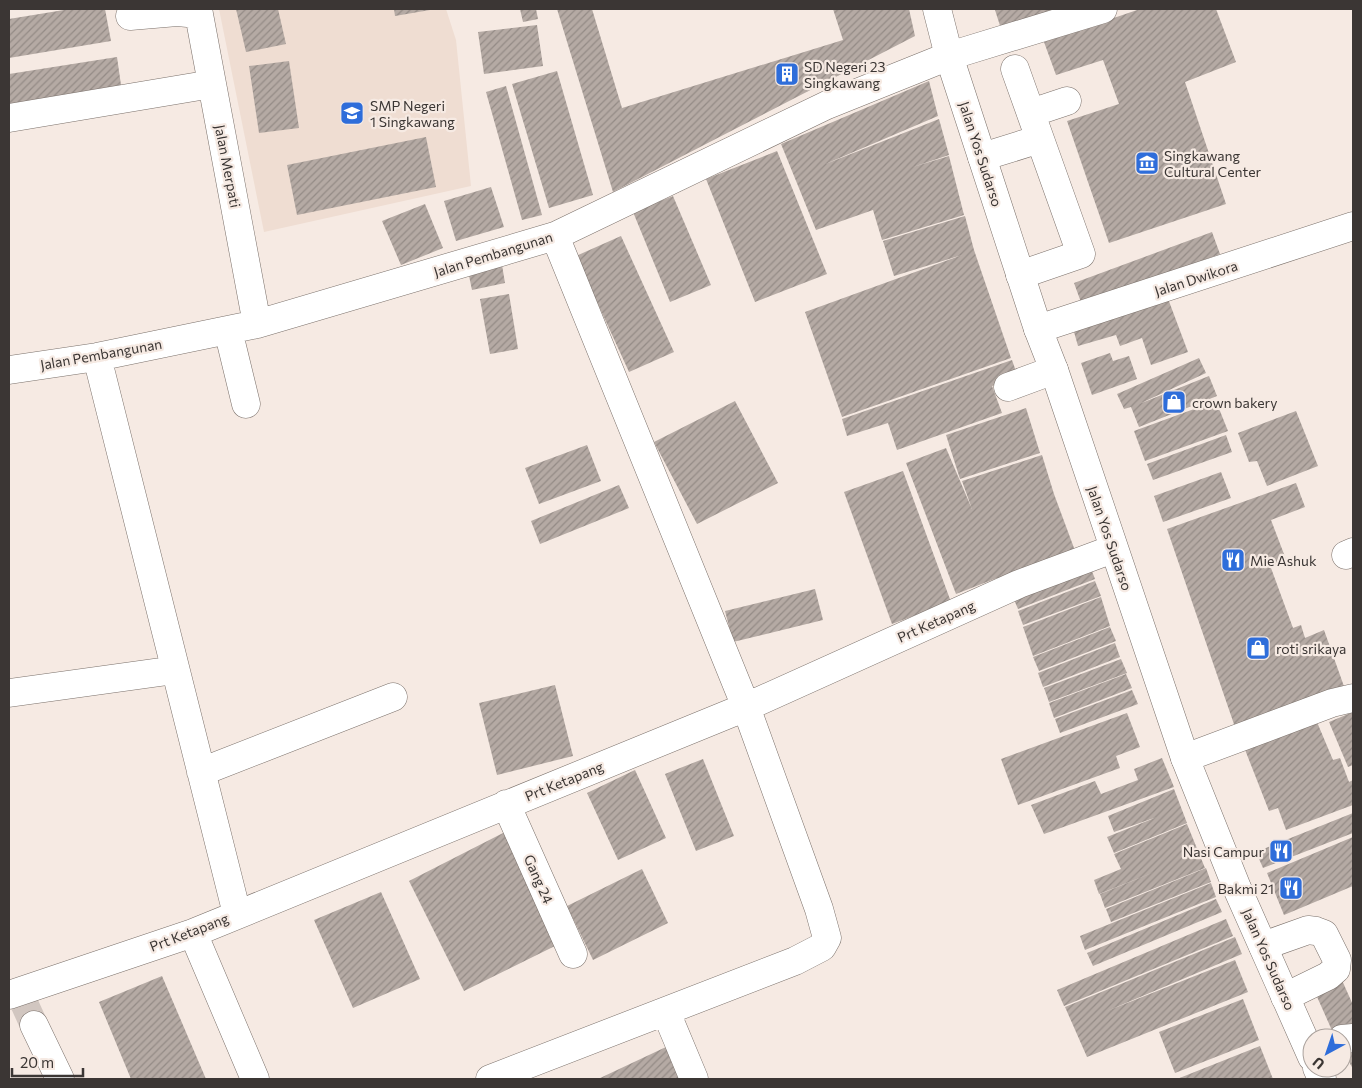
<svg xmlns="http://www.w3.org/2000/svg" width="1362" height="1088" font-family="Commissioner,sans-serif">
<style>
.built{fill:#efddd2}
.building{fill:url(#building-hatch)}
.lines{fill:none;stroke-linecap:round;stroke-linejoin:round}
.minor-tunnel{stroke:#d1c6c0;stroke-width:28;stroke-dasharray:28 14;stroke-linecap:butt}
.minor-casing{stroke:#7b716b;stroke-width:29}
.major-casing{stroke:#7b716b;stroke-width:29}
.minor{stroke:#fff;stroke-width:28}
.major{stroke:#fff;stroke-width:28}
.labels{text-anchor:middle;dominant-baseline:central;stroke-width:4.5;stroke-linejoin:round;paint-order:stroke}
.poi-label{font-size:14px;fill:#3b3634;stroke:#f6eae3;text-anchor:start}
.street-label{font-size:14px;fill:#3b3634;stroke:#f6eae3}
</style>
<defs>
<pattern id="building-hatch" width="6" height="6" patternUnits="userSpaceOnUse" patternTransform="scale(1.25)"><rect width="6" height="6" fill="#b5aaa4"/><path d="M-1 1l2-2M0 6l6-6M5 7l2-2" fill="none" stroke="#948b86"/></pattern>
</defs>
<rect width="100%" height="100%" fill="#f6eae3"/>
<path class="built" d="M219,9H446L456,40L471,186L264,232Z"/>
<path class="building" d="M70,9H105L111,41L9,58V19Z
M236,9H278L286,44L246,52Z
M394,9H430V10L395,16Z
M520,9H536L538,19L523,22Z
M557,9H592L622,108L843,40L833,9H909L915,36L613,192Z
M1000,9H1069L1002,32L995,10Z
M1140,9H1216L1236,62L1185,82L1226,204L1109,243L1067,121L1119,104L1103,60L1056,75L1044,42Z
M537,25L543,66L484,74L478,32Z
M117,57L122,92L9,110V74Z
M289,61L299,128L259,133L249,66Z
M557,71L593,195L549,208L512,84Z
M929,81L938,116L823,165L939,119L949,155L913,167L949,156L964,215L882,240L873,210L816,230L781,144Z
M506,86L542,215L522,220L486,92Z
M426,137L436,187L297,215L287,165Z
M777,151L827,274L755,302L706,179Z
M491,187L504,227L456,241L444,201Z
M673,196L711,285L670,302L633,212Z
M425,204L443,248L401,265L382,221Z
M965,216L974,250L1011,358L842,417L805,312L962,255L894,276L883,241Z
M1212,232L1220,254L1082,305L1074,283Z
M621,236L674,352L629,372L576,256Z
M502,265L505,283L472,290L468,271Z
M509,294L518,349L490,354L480,299Z
M1167,296L1188,352L1151,365L1142,338L1120,346L1116,335L1078,346L1072,325Z
M1110,353L1113,361L1129,356L1137,379L1092,395L1081,363Z
M1199,358L1206,373L1139,404L1209,376L1217,396L1139,427L1131,407L1124,409L1117,394Z
M1012,360L1018,377L992,386L1002,413L897,450L888,423L847,436L842,419Z
M735,401L778,483L697,524L654,442Z
M1216,401L1228,431L1145,461L1134,431Z
M1026,408L1040,453L960,479L946,435Z
M1296,411L1318,466L1267,486L1257,461L1249,462L1238,433Z
M1226,435L1232,452L1153,480L1147,464Z
M587,445L601,481L539,504L525,468Z
M946,448L972,509L962,481L1042,455L1054,494L1077,556L999,583L997,578L956,594L906,463Z
M903,471L951,602L892,624L844,492Z
M1221,472L1231,498L1163,522L1154,496Z
M1296,483L1305,507L1271,520L1287,562L1271,568L1293,628L1301,625L1305,638L1324,630L1346,692L1237,733L1167,529Z
M619,485L629,508L540,544L531,521Z
M1090,566L1095,579L1018,609L1012,595Z
M1095,581L1101,596L1023,625L1018,611Z
M815,589L823,620L733,642L725,611Z
M1101,597L1110,626L1033,656L1023,627Z
M1110,627L1116,641L1039,671L1033,657Z
M1115,643L1120,657L1043,687L1038,673Z
M1121,659L1127,673L1049,702L1044,688Z
M1126,674L1132,688L1054,718L1049,703Z
M555,685L573,756L497,775L479,703Z
M1132,690L1138,704L1060,733L1055,719Z
M1353,712V765L1348,767L1329,722Z
M1127,713L1140,747L1116,756L1120,768L1018,805L1001,759Z
M1314,715L1333,760L1340,758L1349,782L1353,780V805L1286,830L1278,808L1269,811L1242,742Z
M1162,758L1174,787L1044,834L1031,805L1095,781L1101,794L1138,780L1134,769Z
M703,759L734,836L696,851L665,774Z
M635,770L666,838L618,860L587,793Z
M1174,789L1187,823L1114,853L1107,837L1157,817L1114,832L1108,816Z
M1353,813V833L1263,868L1256,852Z
M1187,824L1205,868L1105,908L1100,894L1157,871L1099,894L1094,880L1121,869L1114,854Z
M505,832L561,943L464,991L409,881Z
M1353,837V886L1284,915L1267,873Z
M1206,868L1211,882L1111,922L1106,909Z
M642,869L668,923L593,960L567,906Z
M1211,883L1216,897L1085,950L1080,936Z
M381,892L420,979L353,1008L314,920Z
M1216,899L1222,912L1093,966L1087,953Z
M1226,919L1233,936L1064,1006L1057,990Z
M1235,937L1242,954L1107,1011L1235,960L1248,992L1087,1057L1065,1007Z
M162,976L206,1079H131L99,1002Z
M1341,978L1353,1005V1027L1334,1035L1314,990Z
M1243,999L1259,1040L1175,1073L1159,1032Z
M1353,1044V1069L1343,1051Z
M1260,1046L1273,1079H1177Z
M666,1047L682,1079H598Z"/>
<g class="lines">
<path class="minor-tunnel" d="M24,1003L34,1025"/>
<g class="minor-casing">
<path id="minor" d="M198,9L257,324
M130,16L177,12L199,14
M1015,69L1081,254L1020,275
M1031,113L1067,101
M9,118L212,84
M982,157L1040,139
M1038,329L1353,226
M228,330L246,404
M97,357L237,914
M9,370L97,357L257,324L555,236L827,105L949,56L1103,9
M1008,387L1054,370
M1346,555L1353,552
M9,693L175,670
M1185,758L1332,703L1353,698
M201,772L393,697
M506,804L573,954
M193,933L255,1079
M1263,946L1308,930L1316,931L1324,934L1337,960L1336,969L1328,976L1285,997
M9,995L193,933L746,707L1019,584L1113,549
M666,1012L694,1079
M34,1025L60,1079
M1342,1039L1353,1038
M490,1079L795,961L822,947L827,938L819,909L746,707L555,236"/>
</g>
<g class="major-casing">
<path id="major" d="M937,9L949,56L1038,329L1054,370L1185,758L1237,888L1312,1057
M1317,1068L1322,1079"/>
</g>
<use href="#minor" class="minor"/>
<use href="#major" class="major"/>
</g>
<defs>
<g id="building-square" transform="scale(1.25)"><rect x="-9" y="-9" width="18" height="18" rx="4" fill="#2e6dda" stroke="#f6eae3"/><path d="M-4-6H4V6H1V3H-1V6H-4ZM-2.5-4.3h1.7v1.8h-1.7ZM.8-4.3h1.7v1.8H.8ZM-2.5-1h1.7V.8h-1.7ZM.8-1h1.7V.8H.8Z" fill="#fff"/></g>
<g id="school-square" transform="scale(1.25)"><rect x="-9" y="-9" width="18" height="18" rx="4" fill="#2e6dda" stroke="#f6eae3"/><path d="M0-5L7-2L0 1L-7-2ZM-4 1L0 2.5L4 1V4Q0 6-4 4Z" fill="#fff"/></g>
<g id="museum-square" transform="scale(1.25)"><rect x="-9" y="-9" width="18" height="18" rx="4" fill="#2e6dda" stroke="#f6eae3"/><path d="M0-6L6-3V-2H-6V-3ZM-5-1h2V3h-2ZM-1-1h2V3h-2ZM3-1h2V3H3ZM-6 4H6V6H-6Z" fill="#fff"/></g>
<g id="shop-square" transform="scale(1.25)"><rect x="-9" y="-9" width="18" height="18" rx="4" fill="#2e6dda" stroke="#f6eae3"/><path d="M-5-2.5h2.3a2.7 3.5 0 0 1 5.4 0H5L5.5 6h-11ZM-1.5-2.5h3a1.5 2.3 0 0 0-3 0Z" fill="#fff"/></g>
<g id="restaurant-square" transform="scale(1.25)"><rect x="-9" y="-9" width="18" height="18" rx="4" fill="#2e6dda" stroke="#f6eae3"/><path d="M-5-6h1v4h1v-4h1v4h1v-4h1v5L-1.5 .5V6h-2V.5L-5-1ZM5-6V6H3V1.5H1.5Q1.5-4 5-6Z" fill="#fff"/></g>
</defs>
<g fill-rule="evenodd">
<use href="#building-square" x="787" y="74"/>
<use href="#school-square" x="352" y="113"/>
<use href="#museum-square" x="1147" y="163"/>
<use href="#shop-square" x="1174" y="402"/>
<use href="#restaurant-square" x="1233" y="560"/>
<use href="#shop-square" x="1258" y="648"/>
<use href="#restaurant-square" x="1281" y="851"/>
<use href="#restaurant-square" x="1291" y="888"/>
</g>
<g class="labels">
<g class="poi-label">
<text x="804" y="66">SD Negeri 23<tspan x="804" dy="16">Singkawang</tspan></text>
<text x="370" y="105">SMP Negeri<tspan x="370" dy="16">1 Singkawang</tspan></text>
<text x="1164" y="155">Singkawang<tspan x="1164" dy="16">Cultural Center</tspan></text>
<text x="1192" y="402">crown bakery</text>
<text x="1250" y="560">Mie Ashuk</text>
<text x="1276" y="648">roti srikaya</text>
<text x="1264" y="851" text-anchor="end">Nasi Campur</text>
<text x="1274" y="888" text-anchor="end">Bakmi 21</text>
</g>
<g class="street-label">
<text transform="translate(981 154) rotate(72)">Jalan Yos Sudarso</text>
<text transform="translate(228 166) rotate(79)">Jalan Merpati</text>
<text transform="translate(493 254) rotate(-17)">Jalan Pembangunan</text>
<text transform="translate(1196 278) rotate(-18)">Jalan Dwikora</text>
<text transform="translate(101 354) rotate(-10)">Jalan Pembangunan</text>
<text transform="translate(1110 538) rotate(71)">Jalan Yos Sudarso</text>
<text transform="translate(936 621) rotate(-24)">Prt Ketapang</text>
<text transform="translate(564 781) rotate(-22)">Prt Ketapang</text>
<text transform="translate(539 879) rotate(66)">Gang 24</text>
<text transform="translate(189 932) rotate(-21)">Prt Ketapang</text>
<text transform="translate(1269 959) rotate(66)">Jalan Yos Sudarso</text>
</g>
</g>
<rect width="1362" height="1088" fill="none" stroke="#3b3634" stroke-width="20"/>
<g transform="translate(1327 1053) rotate(220)"><circle r="24" fill="#f6eae3" stroke="#aba29d"/>
<path d="M0-4L9 19L0 12L-9 19Z" fill="#2e6dda"/>
<text y="-8" font-size="14" font-weight="bold" text-anchor="middle" fill="#3b3634">U</text>
</g>
<path d="M12 1068v8h71v-8" fill="none" stroke="#3b3634" stroke-width="2.5"/>
<text x="20" y="1068" font-size="15" fill="#3b3634" stroke="#f6eae3" stroke-width="4" paint-order="stroke">20 m</text>
</svg>
